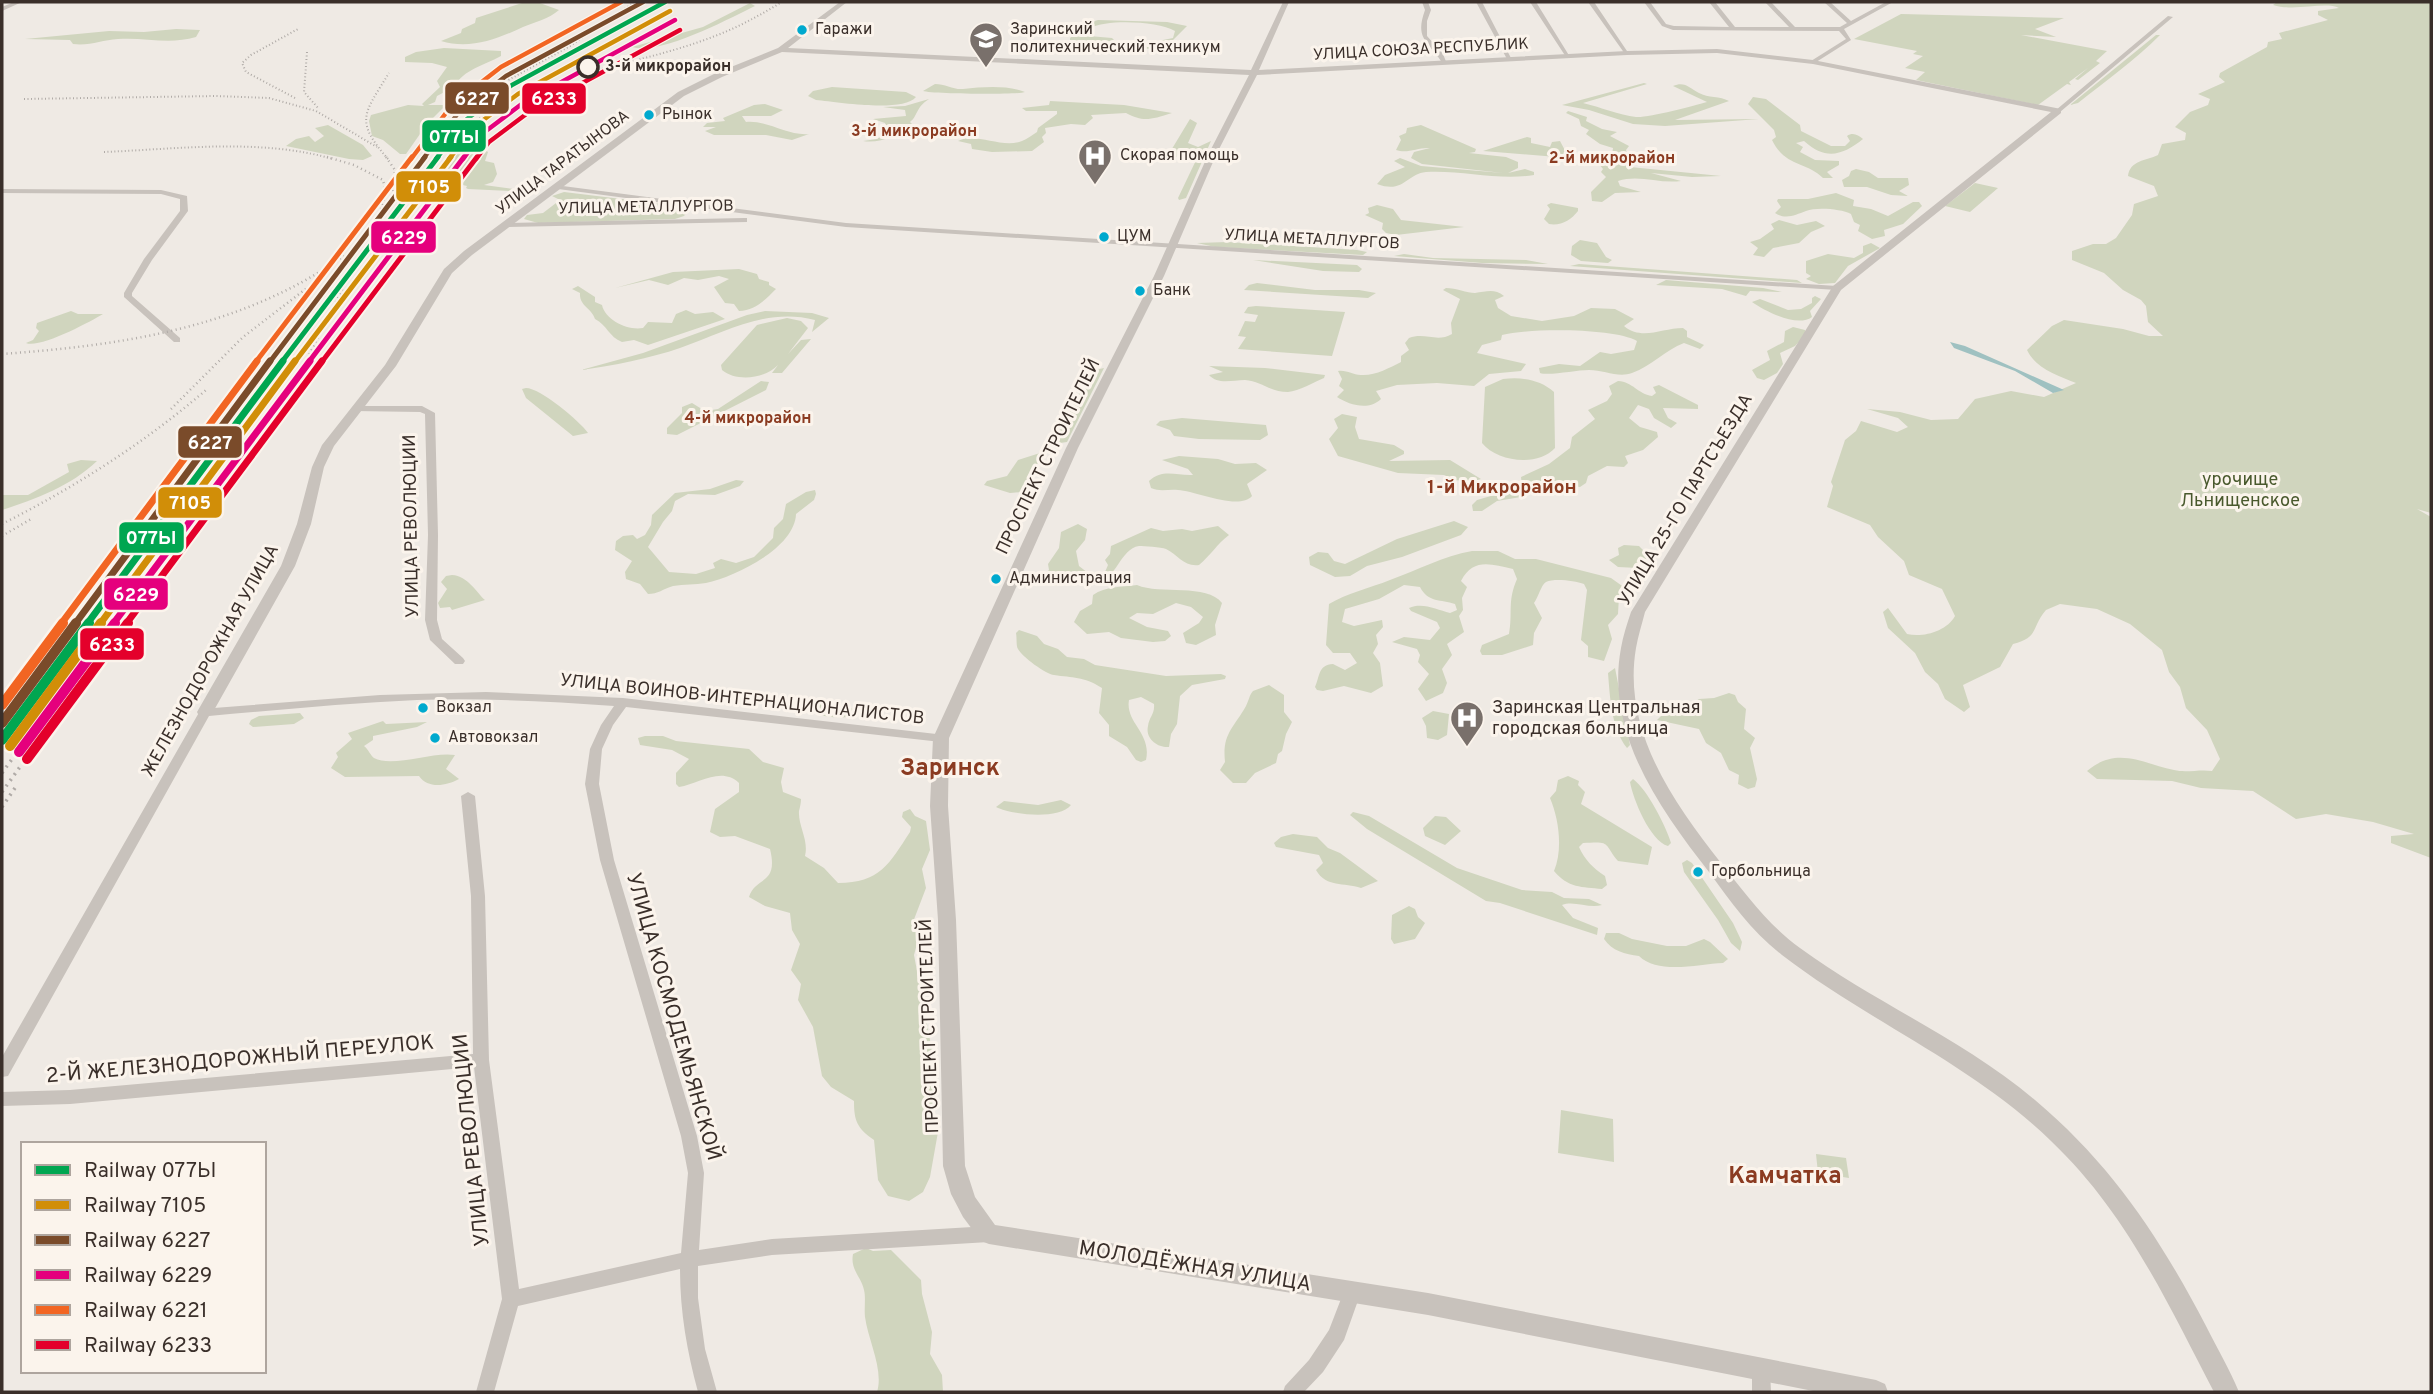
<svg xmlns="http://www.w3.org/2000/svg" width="2433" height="1394" font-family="Overpass,sans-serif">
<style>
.green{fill:#d0d5be}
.water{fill:#9fc1c1}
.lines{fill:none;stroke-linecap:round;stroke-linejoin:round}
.minor{fill:#c8c2bc;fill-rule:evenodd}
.tertiary{fill:#c8c2bc;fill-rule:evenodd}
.rail-far2{stroke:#b0aba7;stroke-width:2;stroke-dasharray:1 2.5;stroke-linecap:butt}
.rail-far1{stroke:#b0aba7;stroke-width:2.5;stroke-dasharray:1 3.5;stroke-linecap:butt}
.rail{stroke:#b0aba7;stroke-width:3.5;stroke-dasharray:2 5;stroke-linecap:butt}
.rail-1-far3-casing{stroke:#fbf4ec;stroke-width:7}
.rail-1-far2-casing{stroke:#fbf4ec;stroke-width:9}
.rail-1-far1-casing{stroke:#fbf4ec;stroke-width:11}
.rail-1-casing{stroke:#fbf4ec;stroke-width:15}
.rail-2-far3-casing{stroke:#fbf4ec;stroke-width:7}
.rail-2-far2-casing{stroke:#fbf4ec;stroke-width:9}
.rail-2-far1-casing{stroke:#fbf4ec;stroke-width:11}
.rail-2-casing{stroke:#fbf4ec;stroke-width:15}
.rail-3-far3-casing{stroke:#fbf4ec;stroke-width:7}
.rail-3-far2-casing{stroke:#fbf4ec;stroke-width:9}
.rail-3-far1-casing{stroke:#fbf4ec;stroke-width:11}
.rail-3-casing{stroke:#fbf4ec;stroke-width:15}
.rail-4-far3-casing{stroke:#fbf4ec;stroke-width:7}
.rail-4-far2-casing{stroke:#fbf4ec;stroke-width:9}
.rail-4-far1-casing{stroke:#fbf4ec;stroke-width:11}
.rail-4-casing{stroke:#fbf4ec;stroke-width:15}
.rail-5-far3-casing{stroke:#fbf4ec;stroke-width:7}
.rail-5-far2-casing{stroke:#fbf4ec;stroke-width:9}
.rail-5-far1-casing{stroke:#fbf4ec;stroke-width:11}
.rail-5-casing{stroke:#fbf4ec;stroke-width:15}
.rail-6-far3-casing{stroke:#fbf4ec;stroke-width:7}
.rail-6-far2-casing{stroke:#fbf4ec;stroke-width:9}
.rail-6-far1-casing{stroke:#fbf4ec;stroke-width:11}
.rail-6-casing{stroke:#fbf4ec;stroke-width:15}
.rail-1-far3{stroke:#00a651;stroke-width:4.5}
.rail-1-far2{stroke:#00a651;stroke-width:5}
.rail-1-far1{stroke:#00a651;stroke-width:7}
.rail-1{stroke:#00a651;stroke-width:10}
.rail-2-far3{stroke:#d18e08;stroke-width:4.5}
.rail-2-far2{stroke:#d18e08;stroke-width:5}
.rail-2-far1{stroke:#d18e08;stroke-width:7}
.rail-2{stroke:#d18e08;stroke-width:10}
.rail-3-far3{stroke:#7a4b2a;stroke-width:4.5}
.rail-3-far2{stroke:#7a4b2a;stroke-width:5}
.rail-3-far1{stroke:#7a4b2a;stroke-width:7}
.rail-3{stroke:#7a4b2a;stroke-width:10}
.rail-4-far3{stroke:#e5007d;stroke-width:4.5}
.rail-4-far2{stroke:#e5007d;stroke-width:5}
.rail-4-far1{stroke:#e5007d;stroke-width:7}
.rail-4{stroke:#e5007d;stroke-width:10}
.rail-5-far3{stroke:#f26522;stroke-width:4.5}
.rail-5-far2{stroke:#f26522;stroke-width:5}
.rail-5-far1{stroke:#f26522;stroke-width:7}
.rail-5{stroke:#f26522;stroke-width:10}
.rail-6-far3{stroke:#e4002b;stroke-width:4.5}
.rail-6-far2{stroke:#e4002b;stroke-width:5}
.rail-6-far1{stroke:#e4002b;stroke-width:7}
.rail-6{stroke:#e4002b;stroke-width:10}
.bus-dot{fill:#00a9ce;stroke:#fbf4ec;stroke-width:2.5}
.stop-dot{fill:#fbf4ec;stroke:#3a2f2a;stroke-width:3.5}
.labels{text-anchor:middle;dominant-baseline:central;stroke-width:6;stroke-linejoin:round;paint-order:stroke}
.bus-label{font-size:16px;fill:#3a2f2a;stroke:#fbf4ec;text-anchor:start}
.far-poi-label{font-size:16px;fill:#3a2f2a;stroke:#fbf4ec;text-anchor:start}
.far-street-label{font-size:16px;fill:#3a2f2a;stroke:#fbf4ec}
.far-stop-label{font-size:16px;font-weight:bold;fill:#3a2f2a;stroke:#fbf4ec;text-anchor:start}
.far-neighbourhood-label{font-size:16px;font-weight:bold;fill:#8b3b21;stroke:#fbf4ec}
.street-label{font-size:18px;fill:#3a2f2a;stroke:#fbf4ec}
.park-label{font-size:18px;fill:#49592d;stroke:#fbf4ec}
.poi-label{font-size:18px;fill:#3a2f2a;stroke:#fbf4ec;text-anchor:start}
.neighbourhood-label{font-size:19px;font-weight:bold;fill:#8b3b21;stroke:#fbf4ec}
.near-street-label{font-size:21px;fill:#3a2f2a;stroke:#fbf4ec}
.district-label{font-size:24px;font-weight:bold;fill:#8b3b21;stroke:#fbf4ec}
.near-quarter-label{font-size:24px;font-weight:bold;fill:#8b3b21;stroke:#fbf4ec}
.line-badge{stroke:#fbf4ec;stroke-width:2.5}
.badge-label{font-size:19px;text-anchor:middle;font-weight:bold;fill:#fff}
</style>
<rect width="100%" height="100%" fill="#efeae4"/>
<path class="green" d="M537,2L559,10C549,19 535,22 523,27C497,39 470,50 441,41L461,33L462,29L475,23L476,18L522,3Z
M2277,2H2431V513L2417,509L2431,517V858L2391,843V836L2414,834L2373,822L2326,814L2296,819L2253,791L2201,788L2172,781L2097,779L2087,771C2117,746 2141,763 2174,770C2186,773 2200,769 2212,771L2220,759L2207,730L2186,708L2180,687L2169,672L2162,650L2130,624L2097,609L2060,604L2046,610C2031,627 2040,637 2013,644L2000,667L1963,685L1970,707L1964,712L1945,699L1938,684L1925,672L1915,653L1888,628L1883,612L1888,608L1907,634C1923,638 1947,631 1955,616L1942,589L1909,575L1904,561L1878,537L1870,525L1827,507L1833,486L1831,482L1845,440L1856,431L1861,421L1897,432L1908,427L1898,418L1867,409L1900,412L1931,420L1958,419L1975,399L2011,391L2044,397L2076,383C2058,375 2036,369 2027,350L2052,326L2064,320L2123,329L2149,336H2163L2148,322L2146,306L2141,300L2123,290L2104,273L2072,260V251L2093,244H2106L2116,238L2132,215L2134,204L2158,196L2154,186L2128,176C2130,160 2146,161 2158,155L2162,144L2185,140L2186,133L2175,127L2190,112L2208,105L2210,99L2198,94L2225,82L2219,77L2220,73L2267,47L2268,42L2282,39L2279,33L2328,20L2318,15V11L2339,8C2325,1 2295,12 2273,5Z
M750,3L755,6C730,18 660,56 632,47L703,27Z
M1901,14L2064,18L2035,29L2056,37L2021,35L2107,51L2096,61L2100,63L2078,80L2075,79L2088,68L2069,82L2071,85L2067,84L2038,105L1916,80L1925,72L1905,68L1923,56L1913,54L1917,51L1854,39Z
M1098,20L1167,22L1187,26L1172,41L1171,47L1174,48L1170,50L1118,47H1156L1158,41L1173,38L1175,31C1158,21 1107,19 1090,28L1089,36L1112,38L1116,42L1097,48L1070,44V38L1085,24Z
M176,29L200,30L196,37C169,45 145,37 118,39C102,40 90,46 73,44L70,40L25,39L109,31L144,32Z
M2156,35H2160C2135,60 2107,80 2078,103L2070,105Z
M444,48L501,51V56C483,66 464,69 454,87L437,96L435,102L428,105H446L427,124L406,154H400L383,140L372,136L369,121L371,115L408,105L424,106L422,104L440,87L437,81L447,67L432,63L405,62V57L416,52Z
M1644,83L1647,84L1583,103C1600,107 1619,115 1636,117C1648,118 1693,106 1707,102L1673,86C1685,81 1689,88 1699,93C1708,98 1720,96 1729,101L1675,120L1759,119L1665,126L1633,124L1589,110L1562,105Z
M935,84C945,84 954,90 963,89C983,87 1007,85 1025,92C1018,95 932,94 923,91Z
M832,87L906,92L916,97C903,113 837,102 816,100L808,96L813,91Z
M1753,97L1766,99L1800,125L1801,131L1831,146H1845L1850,141L1847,136C1853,132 1858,135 1863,139C1843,155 1826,161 1804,141L1796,143L1803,147L1800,152L1815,160L1839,161V165L1827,172L1833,178H1823C1806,161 1785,167 1772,140L1776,137L1774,130L1748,104Z
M929,99C915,108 918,116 910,122L912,124C900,135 879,144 863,141L877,139L888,131L885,123L873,119L906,116L905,110L883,107L905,106Z
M1050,101L1124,105L1172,113C1150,120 1143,122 1126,113L1091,115L1093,118L1085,125L1071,124L1045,128L1046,133L1042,137L1044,142L1032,151L992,152L972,149L971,144L958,141C976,132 1002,149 1022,141C1027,139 1032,135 1037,132L1038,128L1057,114V111H1026L1022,108L1049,105Z
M765,104L783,110L771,116H742L746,122C768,120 787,136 809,134L792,140L766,135H714L705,131L716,127H703L707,123L725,121L723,118L754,105Z
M1568,111L1587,117L1586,121L1602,129L1617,132L1610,136L1629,146L1626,150L1628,155L1623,158L1630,167L1721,176L1692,177L1651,173L1681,181C1659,184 1639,174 1618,181L1620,186L1641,192L1615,193L1602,202L1592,201L1591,192L1606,177L1601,172L1603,169L1599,164L1605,157L1612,155L1613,148L1600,144L1586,134L1589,130L1581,126L1579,119L1566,113Z
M1190,119L1197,123L1188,143L1198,147L1211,141L1186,198L1179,200L1178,198L1199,154L1182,152L1172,161L1167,160V157Z
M328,125L363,145L372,156L363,160L349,159L286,146L296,139L309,136L315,142L324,136L315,128Z
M1421,125L1476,149L1475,152L1469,153L1506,157L1518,162V168L1508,173L1525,169L1534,172V175C1498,181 1463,170 1426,172C1406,174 1404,194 1377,184L1385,175L1405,167L1394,161L1400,158L1421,166L1503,173L1422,164L1411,158L1414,152L1430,148C1418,147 1408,154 1396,150L1401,140L1399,136L1406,133L1407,128Z
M1527,137L1531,138V143L1550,147L1552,142L1560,141L1569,158L1483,151Z
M467,142H486L482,148L488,152L485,161L494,163L497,174L493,182L484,185L535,192L468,189L466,188L467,186L442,180L448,175L447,165L462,144Z
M1856,169L1869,172L1878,178H1908L1909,185L1899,191L1908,196L1891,195L1867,187H1844L1842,180L1849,176L1851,171Z
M1975,183L1998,188L1970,212L1945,206Z
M564,192L687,207L689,210L684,216L675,219L538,223L524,219L527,215L543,213L560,200L552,196Z
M1836,193L1854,200L1853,206L1871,209L1888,216L1913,202H1919L1922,206L1903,224L1884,230L1885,236L1872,239L1858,231L1860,225L1854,222L1851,214C1841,209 1817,207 1806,211C1795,215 1786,220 1775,213L1781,207L1777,201L1778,199H1808Z
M1551,203L1578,208V211C1571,220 1561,226 1549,224L1544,219L1550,209L1547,205Z
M1377,205L1393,209L1401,220L1464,227L1396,235L1386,233L1382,229L1383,223L1365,215L1369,213L1368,208Z
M1779,220L1797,225L1816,221L1825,226L1811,232L1799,243L1773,248L1764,257L1753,255L1758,248L1750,242L1760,239L1774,229L1771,224Z
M1580,240L1597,243L1606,257L1612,260L1608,263L1581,261L1571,255L1572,246Z
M1228,242L1357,250L1367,252L1363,255L1215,247L1197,243Z
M1871,243L1880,248L1848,266L1835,283L1819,284L1806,279L1811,276L1806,273V261L1828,254L1854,258L1863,253V246Z
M1404,254L1433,258L1526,260L1548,264L1482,263L1394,256Z
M1253,260L1357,265L1362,269L1359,272L1323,271Z
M1579,264L1797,280L1802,283L1570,266Z
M739,269L757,274L759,279L769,282V285L776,289C766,299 756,310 739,311L734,304L725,303L714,287L729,279L719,276L698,280L684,278L668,285L649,280L615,288L673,272Z
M1666,280L1763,288L1782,292L1750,291L1746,296L1722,289L1656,285Z
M1257,283L1315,290H1359L1376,293L1368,298L1244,290L1249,285Z
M578,286L595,297V302L602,305C605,320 628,331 643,328L648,322L672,323L676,314L686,310L695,314L713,312L725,319L648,345L634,340L622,342C609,337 607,325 595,319C592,308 579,306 580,293L572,289Z
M1446,288C1456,288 1467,293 1475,293C1486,292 1494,288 1504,296L1495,300L1498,308L1511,316L1542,321L1574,316L1591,308L1615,309L1634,319L1624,326C1642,341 1662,328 1683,328L1687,331V337L1704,345L1700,349L1684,343C1665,350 1652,366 1632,373C1618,378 1604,370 1589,370C1576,370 1550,376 1540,373L1539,368L1559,364L1580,366L1600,352L1611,354L1634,350L1637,341C1614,328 1529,328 1502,335L1501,340L1482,345L1477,353L1526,364L1521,371L1489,374L1474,386L1437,383L1397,385L1376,391L1381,399C1369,411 1349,405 1337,397L1344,390L1339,386L1342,379L1338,371C1348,370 1352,375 1361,375C1375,376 1389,368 1401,362V356L1409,350L1405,343L1409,338C1425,332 1437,343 1452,334L1451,323L1460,299L1443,290Z
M1815,296L1821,299L1810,311L1812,317C1797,328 1765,311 1752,302L1760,299L1788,310L1801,309L1812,303V298Z
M1256,306L1345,312L1332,356L1238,349L1246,337L1238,336L1245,321L1255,322L1258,315L1244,313L1248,307Z
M71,311L78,314H103C90,322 39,349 26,343L33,340L39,331L36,328L37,323Z
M765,311L812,313L829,318L812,332L815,320C767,307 725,332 680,348C651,358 612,366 581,370L643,353L747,315Z
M787,318L801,321L808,328L788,354L801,340L811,339L782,373H772L778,365C765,379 736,382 722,370L721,365L757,325Z
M1793,327L1805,330L1806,334L1795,346L1780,353L1783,364L1777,373L1764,380L1757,378L1752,370L1770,360L1767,351L1784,342L1785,331Z
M1209,366L1265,368L1325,375L1324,378C1314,382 1299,391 1288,392C1270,392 1261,381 1245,380C1232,380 1218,385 1209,375L1223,372Z
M1104,368L1067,442L1053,444L1091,371Z
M1503,379C1521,377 1540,379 1554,392L1555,448C1538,467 1497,462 1482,443L1485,387Z
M761,381L769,382L766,390L677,435L667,434V428L682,413V407L692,403L705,411L718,409Z
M1618,381C1633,382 1638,394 1652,396L1656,393L1653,387L1659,385L1698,405V409L1663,408L1668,418L1677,423L1671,428L1654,418L1649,409L1638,405L1629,418L1640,427L1657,432L1658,437L1643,450L1625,456L1628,463L1624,467L1607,466L1588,476L1586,483L1580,487L1547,483L1521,497L1497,501L1482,511H1473L1472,505L1477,500L1522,487L1521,477L1549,464L1570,448L1572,437L1595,419L1588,410L1607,401L1612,394L1609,386Z
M526,388C540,388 580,421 588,433L573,436L526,398L522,389Z
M1342,414L1357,417L1355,427L1359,439L1394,445L1404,451V454L1389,461L1450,460L1481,479L1471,482L1455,480L1444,475L1398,473L1338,456L1329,439L1338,428L1334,419Z
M1182,418L1266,425L1268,435L1260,440L1199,439L1174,436L1170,430L1156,425L1160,421Z
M1040,453L1042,460L1035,466L1022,492L1010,493L984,485L987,481L1007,476L1018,460Z
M1179,456L1218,459L1235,464L1256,463L1267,470L1247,484L1252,496C1239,511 1196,491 1178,490C1168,489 1160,492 1151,488L1149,481C1163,468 1177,476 1193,475L1188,469L1162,460Z
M81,460L97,461C71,486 36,499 2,510V495H28L69,472L67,464Z
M736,480L744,481L740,486L715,495L688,494L675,501L672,511L663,522L648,547L669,572L696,574L715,568L713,563L721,559L736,563L754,557L773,538L774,528L783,519L786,504L806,492L815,490L816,494L814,500L796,514C795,548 735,577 706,583C695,585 684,584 673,586C663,589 658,594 648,594L640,584L626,579L625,572L632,561L615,550L616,541L623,536L633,535L637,539L645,535L651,525L652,515L675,493L710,489Z
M1454,521L1468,527L1461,535L1402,557L1367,566L1350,576L1335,577L1310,565L1309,557L1318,552L1328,553L1334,561L1345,564L1397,539Z
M1078,524L1087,529L1085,540L1076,551L1079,566L1088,573L1105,572L1108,565L1105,560L1110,554L1111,546L1151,528L1163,531L1182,529L1192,531L1218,526L1229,535C1217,544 1211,555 1199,565C1184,567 1178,555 1166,549C1161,547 1144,546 1139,546C1120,549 1117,579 1096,584C1089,585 1086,582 1080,582C1066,582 1057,589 1043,584L1040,578L1049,570L1048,564L1059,548L1061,532Z
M1624,545L1639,546L1649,556L1638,568L1618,567L1609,560L1619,555L1618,548Z
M1472,551H1498L1515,559H1536L1611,578L1625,588L1619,596L1618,614L1608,625L1612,639L1604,661L1588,657V646L1581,640L1587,590L1584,584C1575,581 1555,578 1546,582C1541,585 1538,598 1534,603L1542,618L1534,633L1533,645L1502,655H1482L1480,651L1482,645L1509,634C1513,612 1507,602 1517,579L1513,569C1490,564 1473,558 1461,581L1467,587L1462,598L1463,610L1459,616L1464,632L1447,644L1452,655L1442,669L1447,683L1443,693L1426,701L1418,689L1429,674L1418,662L1420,655L1417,649L1392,642L1404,637L1430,640L1440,628L1437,622L1411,611L1409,608C1423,602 1437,610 1450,613L1457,610L1455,604C1441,599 1428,603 1420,587L1404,585L1379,599L1345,609L1342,622L1354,626L1382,620L1383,627L1376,635L1378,644L1373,653L1380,663L1383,686L1371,693L1344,686L1323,691L1317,690L1315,687C1320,676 1318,665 1333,664L1345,670L1357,663L1350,653H1333L1326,645L1329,604C1347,593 1370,588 1390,580C1418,570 1443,556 1472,551Z
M452,575C468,576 476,592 485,600L452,610L450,607L440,608L438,603L447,589L441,582L446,576Z
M1137,585C1160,595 1207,583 1222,603L1215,625L1216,635L1196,645L1186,643L1183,633L1199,623L1203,617L1191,607L1176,603L1153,614L1137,613L1129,618L1147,627L1168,631L1171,636L1165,641L1153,642L1121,638L1109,632L1087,634L1074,622L1080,611L1092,604L1093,595C1106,586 1121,587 1137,585Z
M1019,630L1037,636L1044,644L1058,649L1067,657L1084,659L1095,665L1166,676L1221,674L1226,676L1225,679L1192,685L1180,696L1177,724L1171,734L1169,747C1158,748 1145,739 1148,726C1149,717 1155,714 1154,704L1141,697L1129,700C1125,723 1152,733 1146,760L1141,762L1136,760L1127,747L1109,736V725L1099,713L1102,688C1083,676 1073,678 1054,675C1046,674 1022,657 1018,649C1016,646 1017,638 1016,633Z
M1615,668L1630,745L1627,748C1611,728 1610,697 1608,673Z
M1269,685L1284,695V712L1292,722L1286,734L1282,751L1278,754L1276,763L1255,773L1246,783H1233L1220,770L1225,762C1222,734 1233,729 1246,706C1249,700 1249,696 1253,691Z
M1729,693L1735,695L1738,702L1746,709L1744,729L1755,738L1750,748L1757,779L1755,787L1748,789L1738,784L1739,775L1729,770L1721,753L1706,743L1699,729L1657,720L1663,714L1687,707L1699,699L1714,698Z
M809,701L827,702L861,711C847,722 819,718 804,707V704Z
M1433,711L1449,714L1447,735L1438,740L1427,738L1426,726L1422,718Z
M300,713L304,718L294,724L253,727L249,724L251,720L259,716Z
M383,721L386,724L427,722L417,727L373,736V740L364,746C368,749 371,756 374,758C393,768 433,751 455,755L446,769L459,779C446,786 428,789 419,776L345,777L331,768L338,757L336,753L352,739L348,733Z
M645,736H663L676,741L749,749L763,762L784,768L781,782L783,792L801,799C801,803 800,807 799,811C798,826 809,840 805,856L824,868L838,883C880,883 889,864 910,832L911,827L902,817L903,812L910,809L915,816L926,821L930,850L922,869L926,888L913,922L919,936L914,955L936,1072L932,1107L938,1132L930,1177L923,1192L909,1201L888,1196L878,1180L874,1140C857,1128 854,1121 854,1101L831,1087L822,1076L813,1027L798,1000L801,984L791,970L800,944L792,930L790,913L765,906L749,897C755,876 779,886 770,849L735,836L720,837L710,832L715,809L739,792V783C721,766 699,784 679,787L676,784V773L689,759L672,750L640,745L638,738Z
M1568,776L1579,781L1578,785L1585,792L1581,804L1652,847L1648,865L1618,861C1603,843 1612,841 1583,843L1579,847C1585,860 1593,868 1605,876L1607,885L1602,889C1582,887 1568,888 1554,871C1563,850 1559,819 1550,798L1556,791L1558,780Z
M1633,779C1647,789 1666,826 1671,843L1668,846C1650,841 1633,799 1630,782Z
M1061,800L1071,805C1059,820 1012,815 996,807L1004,801L1038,805Z
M1353,812L1369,816L1457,868L1522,890L1552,892L1564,898L1589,899L1602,905C1589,909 1574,900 1562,905L1573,918L1598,928L1597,935L1500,903L1486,901L1367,829L1350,815Z
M1435,816L1446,817L1461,831L1445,845L1425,836L1423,828Z
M1293,834L1317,837L1328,848L1340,853L1378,881L1361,888C1344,882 1326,888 1316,870L1323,863L1319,855L1276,847L1274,843L1281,837Z
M1687,860L1692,863L1733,923L1742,942L1740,951L1731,943L1718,920L1684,872L1682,863Z
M1409,906L1415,909L1418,917L1425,923L1415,939L1394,944L1391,939L1392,915Z
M1606,933H1619L1632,939L1667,946H1686L1704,939L1710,942L1728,959L1723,963C1699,964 1658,975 1639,956C1625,954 1612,951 1604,939Z
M1561,1110L1613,1119L1614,1162L1558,1153Z
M1816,1154L1846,1158L1849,1178L1818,1173Z
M866,1248L873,1251L891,1250L921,1280L922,1294L932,1332L930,1354L942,1375L943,1392H877C884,1370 868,1340 865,1317C864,1308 866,1298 864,1290C861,1276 850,1270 853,1254Z"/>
<path class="water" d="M1950,342L1965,346L2064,390L2053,393L2015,371L1954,348Z"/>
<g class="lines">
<path class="minor" d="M1422,2H1428L1431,10L1427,21V36L1443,54L1447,64H1443C1429,41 1414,40 1425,10Z
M1476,2H1482L1512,60L1507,59Z
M1530,2H1536L1570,57H1566Z
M1588,2H1594L1629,54H1625Z
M1644,2H1650L1666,24L1674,26L1729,27L1709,2H1715L1735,27H1789L1765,2H1771L1795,27H1840L1847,23L1824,2H1830L1851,21L1886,2H1893L1844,29L1851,40L1813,64L1811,61L1846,39L1839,31L1673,30L1662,26Z
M2168,16L2173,17L2060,112H2056V110Z
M555,185L846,223L1837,286L1841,288L1837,290L846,227L558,189L554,187Z
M2,189L161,190L187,196L188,211L152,260L132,293V296L180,338V342H174L124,297V293L144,259L180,211V199L161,194L2,193Z
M744,218H747V222L506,227L502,225L506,223Z
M356,406H422L435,413L438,535L437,620L442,639L463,658L465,661L463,664H455L430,640L425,620L428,535L425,414L420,412L353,411L351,409Z
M486,692L623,698L945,735L947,738L945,741L941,742L626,707L613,725L602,749L599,784L614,860L697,1136L704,1173L699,1250L772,1239L989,1226L995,1229L998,1234L995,1239L989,1242L772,1255L698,1266V1298L705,1349L717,1392H698C687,1351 680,1312 680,1269L518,1306L494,1392H476L502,1299L474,1067L70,1104L2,1106V1092L70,1090L473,1054L471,896L461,796L468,792L475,796L485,896L489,1060L519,1289L681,1253L688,1173L681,1136L600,860L585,784L590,749L601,725L614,706C548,701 482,698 417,700C347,703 278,710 209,716L8,1076L2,1077V1057L201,709L380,695Z
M1352,1284L1358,1286L1361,1292L1344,1340L1323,1372L1304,1392H1283L1285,1386L1309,1360L1329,1330L1346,1286Z
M1761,1361L1768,1364L1770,1370L1771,1392H1752V1370L1754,1364Z"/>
<path class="tertiary" d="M14,2H22L2,11V7Z
M840,2H847L788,48L1251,70L1283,2H1289L1259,70L1627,51L1717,49L1813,60L2061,109V113L1841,290L1645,612C1642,624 1638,636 1636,648C1622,730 1673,802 1721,863C1745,893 1768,925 1800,948C1875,1003 1963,1039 2035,1100C2112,1165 2160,1238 2206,1326C2217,1348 2230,1370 2239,1392H2214C2167,1302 2126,1212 2051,1141C1972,1064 1869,1022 1782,955C1752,932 1731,902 1709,872C1660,809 1605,733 1621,648C1623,636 1627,624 1631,612L1833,286L2051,112L1813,64L1717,53L1627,55L1257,75L1216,155L1164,276L1078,448L949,738L948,806L956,920L965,1166L975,1197L995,1225L1428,1293L1876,1380L1885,1384L1888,1392H1818L1428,1315L989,1244L981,1241L963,1217L951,1194L943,1166L938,920L930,806L933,738L1066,448L1154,276L1208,155L1249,75L782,52L722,77L684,96L472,255L452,273L396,366L334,446L324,467L311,524L295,566L213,712L205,717L199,716L197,712L281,566L297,524L312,467L322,445L385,365L444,269L464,251L678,92L716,73L778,48Z"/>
<path class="rail-far2" d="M307,52L304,92L319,109
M295,98L246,72L242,63L251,55L298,29
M24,99L216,96L269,98L316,111L377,147
M104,152C179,149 260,138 333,159
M388,159C354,120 364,114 389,73
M422,159L452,119L481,95L570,46L635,2
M436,159C454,140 474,120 497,107C565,70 644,64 715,36C739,27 760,15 782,2"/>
<path class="rail-far1" d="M327,157L354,165L383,180L386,193L381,209
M386,157L395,170L393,193
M427,168L438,157
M405,190L424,157
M2,354C125,345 241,328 344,256
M171,409L243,337L307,288
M2,524C75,487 143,444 206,390
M2,536L33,518
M137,546L244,403L313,321
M109,624L133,591
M122,624L304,365L343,288"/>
<path class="rail" d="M2,773L110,623
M2,792L123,623
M2,807L17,785"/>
<g class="rail-1-far3-casing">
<path id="rail-1-far3" d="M436,159L467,119L512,85L665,2"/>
</g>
<g class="rail-1-far2-casing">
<path id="rail-1-far2" d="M281,363L438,157"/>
</g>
<g class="rail-1-far1-casing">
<path id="rail-1-far1" d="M87,624L283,361"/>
</g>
<g class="rail-1-casing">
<path id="rail-1" d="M2,740L89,623"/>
</g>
<g class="rail-2-far3-casing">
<path id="rail-2-far3" d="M449,159L474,127L518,94L670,11"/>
</g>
<g class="rail-2-far2-casing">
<path id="rail-2-far2" d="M294,363L451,157"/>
</g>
<g class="rail-2-far1-casing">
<path id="rail-2-far1" d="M100,624L295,361"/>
</g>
<g class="rail-2-casing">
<path id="rail-2" d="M10,746L101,623"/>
</g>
<g class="rail-3-far3-casing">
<path id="rail-3-far3" d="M423,159L459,112L506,76L643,2"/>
</g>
<g class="rail-3-far2-casing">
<path id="rail-3-far2" d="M269,363L425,157"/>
</g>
<g class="rail-3-far1-casing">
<path id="rail-3-far1" d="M75,624L270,361"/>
</g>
<g class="rail-3-casing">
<path id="rail-3" d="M2,723L76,623"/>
</g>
<g class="rail-4-far3-casing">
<path id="rail-4-far3" d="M463,159L482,134L523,103L675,20"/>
</g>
<g class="rail-4-far2-casing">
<path id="rail-4-far2" d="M308,363L464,157"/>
</g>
<g class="rail-4-far1-casing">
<path id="rail-4-far1" d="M113,624L310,361"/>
</g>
<g class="rail-4-casing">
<path id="rail-4" d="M19,752L115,623"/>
</g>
<g class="rail-5-far3-casing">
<path id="rail-5-far3" d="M411,159L452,105L501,67L621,2"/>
</g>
<g class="rail-5-far2-casing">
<path id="rail-5-far2" d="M255,363L412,157"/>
</g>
<g class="rail-5-far1-casing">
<path id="rail-5-far1" d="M61,624L257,361"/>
</g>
<g class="rail-5-casing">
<path id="rail-5" d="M2,705L63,623"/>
</g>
<g class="rail-6-far3-casing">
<path id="rail-6-far3" d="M476,159L489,142L529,112L680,30"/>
</g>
<g class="rail-6-far2-casing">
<path id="rail-6-far2" d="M321,363L477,157"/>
</g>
<g class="rail-6-far1-casing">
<path id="rail-6-far1" d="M126,624L322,361"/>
</g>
<g class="rail-6-casing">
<path id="rail-6" d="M27,759L128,623"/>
</g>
<use href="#rail-1-far3" class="rail-1-far3"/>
<use href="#rail-1-far2" class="rail-1-far2"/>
<use href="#rail-1-far1" class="rail-1-far1"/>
<use href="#rail-1" class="rail-1"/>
<use href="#rail-2-far3" class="rail-2-far3"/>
<use href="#rail-2-far2" class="rail-2-far2"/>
<use href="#rail-2-far1" class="rail-2-far1"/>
<use href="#rail-2" class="rail-2"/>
<use href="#rail-3-far3" class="rail-3-far3"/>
<use href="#rail-3-far2" class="rail-3-far2"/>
<use href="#rail-3-far1" class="rail-3-far1"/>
<use href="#rail-3" class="rail-3"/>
<use href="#rail-4-far3" class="rail-4-far3"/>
<use href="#rail-4-far2" class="rail-4-far2"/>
<use href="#rail-4-far1" class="rail-4-far1"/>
<use href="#rail-4" class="rail-4"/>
<use href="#rail-5-far3" class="rail-5-far3"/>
<use href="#rail-5-far2" class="rail-5-far2"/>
<use href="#rail-5-far1" class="rail-5-far1"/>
<use href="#rail-5" class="rail-5"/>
<use href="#rail-6-far3" class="rail-6-far3"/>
<use href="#rail-6-far2" class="rail-6-far2"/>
<use href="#rail-6-far1" class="rail-6-far1"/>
<use href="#rail-6" class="rail-6"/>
</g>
<defs>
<g id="university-pin" transform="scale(1.75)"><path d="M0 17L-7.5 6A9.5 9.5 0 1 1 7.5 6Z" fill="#79706b" stroke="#fbf4ec"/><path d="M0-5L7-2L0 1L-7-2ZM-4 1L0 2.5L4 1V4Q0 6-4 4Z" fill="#fff"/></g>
<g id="hospital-pin" transform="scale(1.75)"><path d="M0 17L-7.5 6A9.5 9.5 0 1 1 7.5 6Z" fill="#79706b" stroke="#fbf4ec"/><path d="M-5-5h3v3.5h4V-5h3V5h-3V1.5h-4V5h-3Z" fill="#fff"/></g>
</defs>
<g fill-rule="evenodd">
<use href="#university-pin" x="986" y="39"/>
<use href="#hospital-pin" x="1095" y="156"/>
<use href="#hospital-pin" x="1467" y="718"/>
</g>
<g class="bus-dot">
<circle cx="802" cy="30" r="6"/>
<circle cx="649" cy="115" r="6"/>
<circle cx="1104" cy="237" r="6"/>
<circle cx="1140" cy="291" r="6"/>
<circle cx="996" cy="579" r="6"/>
<circle cx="423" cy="708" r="6"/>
<circle cx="435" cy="738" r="6"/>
<circle cx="1698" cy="872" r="6"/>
</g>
<circle class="stop-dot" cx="588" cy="67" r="10"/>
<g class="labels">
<g class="bus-label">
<text x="815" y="30">Гаражи</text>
<text x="662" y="115">Рынок</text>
<text x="1117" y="237">ЦУМ</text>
<text x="1153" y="291">Банк</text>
<text x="1009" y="579">Администрация</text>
<text x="436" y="708">Вокзал</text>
<text x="448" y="738">Автовокзал</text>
<text x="1711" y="872">Горбольница</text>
</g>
<g class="far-poi-label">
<text x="1010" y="30">Заринский<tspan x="1010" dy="18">политехнический техникум</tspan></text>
<text x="1120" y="156">Скорая помощь</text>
</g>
<g class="far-street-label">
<text transform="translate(1421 50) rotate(-3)">УЛИЦА СОЮЗА РЕСПУБЛИК</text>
<text transform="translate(563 163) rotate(-37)">УЛИЦА ТАРАТЫНОВА</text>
<text transform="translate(646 208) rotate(-1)">УЛИЦА МЕТАЛЛУРГОВ</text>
<text transform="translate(1312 240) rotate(3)">УЛИЦА МЕТАЛЛУРГОВ</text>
</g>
<g class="far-stop-label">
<text x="605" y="67">3-й микрорайон</text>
</g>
<g class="far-neighbourhood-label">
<text x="914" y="132">3-й микрорайон</text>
<text x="1612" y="159">2-й микрорайон</text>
<text x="748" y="419">4-й микрорайон</text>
</g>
<g class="street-label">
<text transform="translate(1049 457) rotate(-64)">ПРОСПЕКТ СТРОИТЕЛЕЙ</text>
<text transform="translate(1686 500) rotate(-59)">УЛИЦА 25-ГО ПАРТСЪЕЗДА</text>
<text transform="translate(412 526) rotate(-91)">УЛИЦА РЕВОЛЮЦИИ</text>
<text transform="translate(211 661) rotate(-61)">ЖЕЛЕЗНОДОРОЖНАЯ УЛИЦА</text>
<text transform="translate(742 700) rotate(6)">УЛИЦА ВОИНОВ-ИНТЕРНАЦИОНАЛИСТОВ</text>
<text transform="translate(930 1026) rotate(-92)">ПРОСПЕКТ СТРОИТЕЛЕЙ</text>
</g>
<g class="park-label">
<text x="2240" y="480">урочище<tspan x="2240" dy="21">Льнищенское</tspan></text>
</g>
<g class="poi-label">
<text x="1492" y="708">Заринская Центральная<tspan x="1492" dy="21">городская больница</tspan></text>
</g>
<g class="neighbourhood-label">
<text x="1502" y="488">1-й Микрорайон</text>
</g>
<g class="near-street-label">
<text transform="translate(673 1017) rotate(74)">УЛИЦА КОСМОДЕМЬЯНСКОЙ</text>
<text transform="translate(240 1060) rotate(-5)">2-Й ЖЕЛЕЗНОДОРОЖНЫЙ ПЕРЕУЛОК</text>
<text transform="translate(472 1140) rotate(-96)">УЛИЦА РЕВОЛЮЦИИ</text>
<text transform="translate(1195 1267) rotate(9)">МОЛОДЁЖНАЯ УЛИЦА</text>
</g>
<g class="district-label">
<text x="950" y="769">Заринск</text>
</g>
<g class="near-quarter-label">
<text x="1785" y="1177">Камчатка</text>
</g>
</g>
<g class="line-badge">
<rect x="444" y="81" width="66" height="34" rx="7" fill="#7a4b2a"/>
<rect x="521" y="82" width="66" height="33" rx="7" fill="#e4002b"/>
<rect x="421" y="119" width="66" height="34" rx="7" fill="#00a651"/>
<rect x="395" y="170" width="67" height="33" rx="7" fill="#d18e08"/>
<rect x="370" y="220" width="67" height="34" rx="7" fill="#e5007d"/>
<rect x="177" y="425" width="66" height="34" rx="7" fill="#7a4b2a"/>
<rect x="157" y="486" width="66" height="33" rx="7" fill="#d18e08"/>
<rect x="118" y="521" width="67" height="33" rx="7" fill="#00a651"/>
<rect x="103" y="577" width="66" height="34" rx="7" fill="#e5007d"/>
<rect x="79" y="627" width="66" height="34" rx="7" fill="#e4002b"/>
</g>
<g class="badge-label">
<text x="477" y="105">6227</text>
<text x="554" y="105">6233</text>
<text x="454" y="143">077Ы</text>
<text x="429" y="193">7105</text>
<text x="404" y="244">6229</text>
<text x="210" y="449">6227</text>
<text x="190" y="509">7105</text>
<text x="151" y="544">077Ы</text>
<text x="136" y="601">6229</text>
<text x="112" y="651">6233</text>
</g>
<rect width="2433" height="1394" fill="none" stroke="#3a2f2a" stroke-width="7"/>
<rect x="21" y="1142" width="245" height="231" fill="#fbf4ec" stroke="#aea59e" stroke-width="2"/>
<rect x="35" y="1165" width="35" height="10" fill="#00a651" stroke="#aea59e" stroke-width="2"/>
<text x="84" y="1177" font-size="21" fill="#3a2f2a">Railway 077Ы</text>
<rect x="35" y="1200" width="35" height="10" fill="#d18e08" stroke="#aea59e" stroke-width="2"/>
<text x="84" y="1212" font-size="21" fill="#3a2f2a">Railway 7105</text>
<rect x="35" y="1235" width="35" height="10" fill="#7a4b2a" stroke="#aea59e" stroke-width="2"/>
<text x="84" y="1247" font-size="21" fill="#3a2f2a">Railway 6227</text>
<rect x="35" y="1270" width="35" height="10" fill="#e5007d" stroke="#aea59e" stroke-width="2"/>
<text x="84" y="1282" font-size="21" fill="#3a2f2a">Railway 6229</text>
<rect x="35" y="1305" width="35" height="10" fill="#f26522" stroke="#aea59e" stroke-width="2"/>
<text x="84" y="1317" font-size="21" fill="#3a2f2a">Railway 6221</text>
<rect x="35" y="1340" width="35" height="10" fill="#e4002b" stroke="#aea59e" stroke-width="2"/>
<text x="84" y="1352" font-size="21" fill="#3a2f2a">Railway 6233</text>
</svg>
